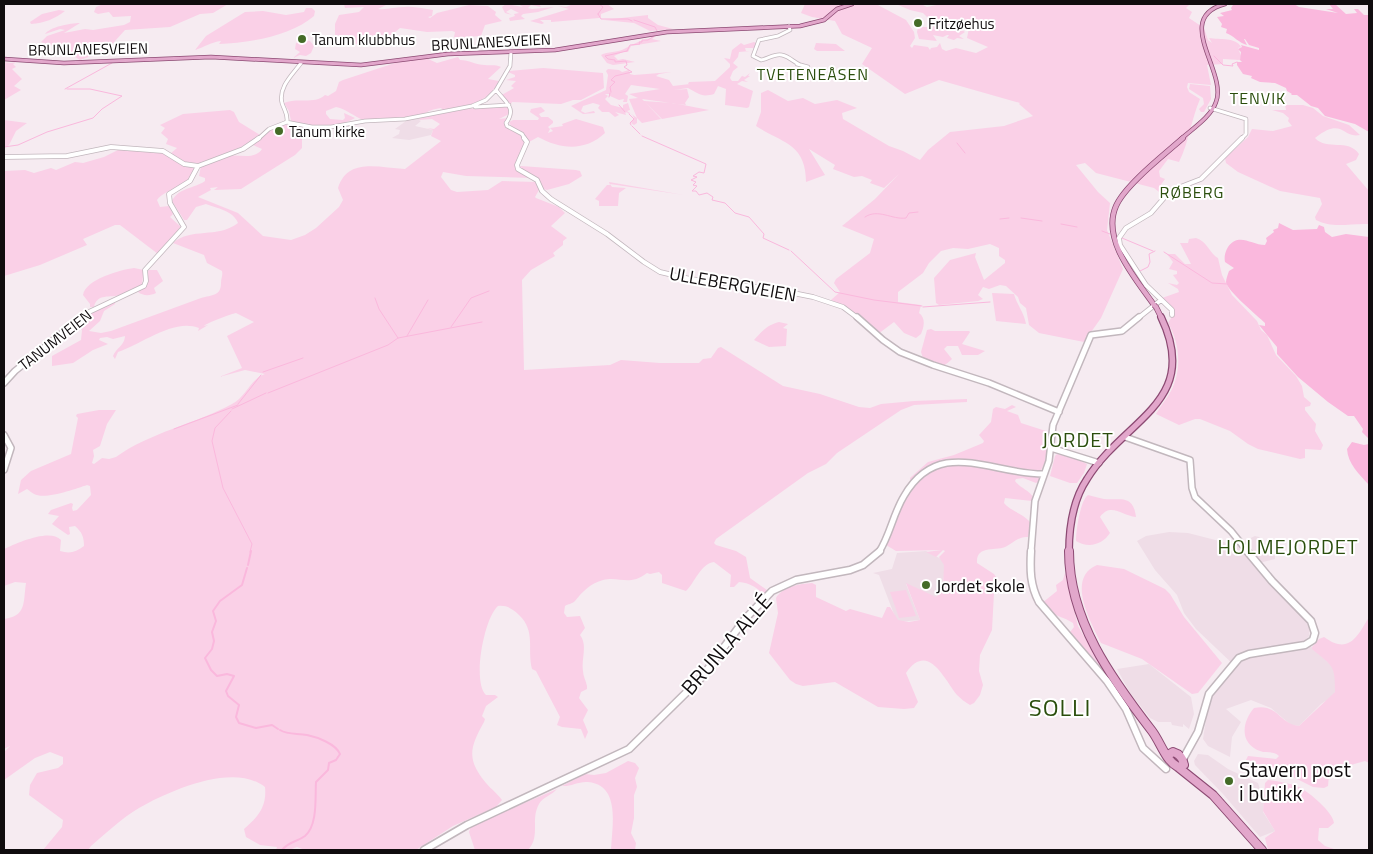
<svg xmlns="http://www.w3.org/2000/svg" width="1373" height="854" font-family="'Titillium Web',sans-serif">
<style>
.built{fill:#efdde7}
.green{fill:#fad0e7;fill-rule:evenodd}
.water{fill:#fab8dd}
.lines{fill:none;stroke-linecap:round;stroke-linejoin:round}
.stream-far1{stroke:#fab8dd;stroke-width:1}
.stream{stroke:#fab8dd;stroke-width:2}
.secondary-far3-casing{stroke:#c2b7bd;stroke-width:4.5}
.secondary-far2-casing{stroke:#c2b7bd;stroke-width:5.5}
.secondary-far1-casing{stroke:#c2b7bd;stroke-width:8}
.secondary-casing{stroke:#c2b7bd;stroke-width:9}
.primary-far3-casing{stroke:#8c4a73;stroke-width:4.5}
.primary-far2-casing{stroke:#8c4a73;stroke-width:6}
.primary-far1-casing{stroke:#8c4a73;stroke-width:8}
.primary-casing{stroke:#8c4a73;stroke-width:10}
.secondary-far3{stroke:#fff;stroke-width:3}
.secondary-far2{stroke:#fff;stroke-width:4}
.secondary-far1{stroke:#fff;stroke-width:5}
.secondary{stroke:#fff;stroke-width:6}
.primary-far3{stroke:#e2a7cb;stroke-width:3}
.primary-far2{stroke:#e2a7cb;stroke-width:4.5}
.primary-far1{stroke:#e2a7cb;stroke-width:5.5}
.primary{stroke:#e2a7cb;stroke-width:8}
.primary-bridge-casing{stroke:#8c4a73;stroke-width:6;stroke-linecap:butt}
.primary-bridge{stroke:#e2a7cb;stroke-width:4.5}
.poi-dot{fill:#446b27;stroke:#fff;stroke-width:2}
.labels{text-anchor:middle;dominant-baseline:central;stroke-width:4;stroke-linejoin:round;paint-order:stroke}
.far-poi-label{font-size:15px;fill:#100c0e;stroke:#fff;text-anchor:start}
.far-street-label{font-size:15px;fill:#100c0e;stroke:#fff}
.far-quarter-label{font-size:16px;letter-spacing:1px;fill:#2b4e0d;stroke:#fff}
.street-label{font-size:18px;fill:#100c0e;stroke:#fff}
.poi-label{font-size:18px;fill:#100c0e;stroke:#fff;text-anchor:start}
.quarter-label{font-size:20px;letter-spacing:1px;fill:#2b4e0d;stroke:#fff}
.near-street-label{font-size:21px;fill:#100c0e;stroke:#fff}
.near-poi-label{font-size:21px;fill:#100c0e;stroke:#fff;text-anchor:start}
.near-quarter-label{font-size:24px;letter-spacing:1px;fill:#2b4e0d;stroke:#fff}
</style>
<rect width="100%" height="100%" fill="#f6ebf1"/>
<path class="built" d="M422,117L419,120L421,121L415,126L433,130L431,135L409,140L392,138L399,134L400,130L395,129L406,121L404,120Z
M1169,532L1188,533L1235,545L1255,536L1259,537L1275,554V559L1259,563L1255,566L1305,619L1310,628L1309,636L1305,641L1332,666L1335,672V692L1333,696L1321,704L1299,726L1291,725L1271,708L1251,700L1226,709L1241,722L1232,737L1230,757L1208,746L1203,739L1208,707L1216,690L1236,667L1196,629L1184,613L1177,595L1155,570L1137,541L1146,536Z
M926,551L945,561L943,587L936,598L906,584L920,620L897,622L879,575L873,573L892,569L897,553Z
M1149,664L1191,697L1194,714L1189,729L1183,724V727L1172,725L1171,722H1158L1150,718L1130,693L1117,669Z
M1198,754L1208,755L1228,769L1258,783L1264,802L1263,812L1275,831L1260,837L1223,794L1195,765L1194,761Z"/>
<path class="green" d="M103,4H228L213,13L200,14L170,27L125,30L106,51L80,60L64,50L41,42L47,36L65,30L60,29L45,34C50,27 70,23 80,23L64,33L85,29L93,30L124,25L130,22L131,16L113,17L109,12L98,14L94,12L96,7Z
M344,4H388L378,9C387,10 395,7 405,7C415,6 424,9 433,10L432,16L428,17L430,18L437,13L469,5L488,6L496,12L495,15L502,21L485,25L481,36L464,37L461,45L458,39L454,37L455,32L452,31L427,32L400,28C384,42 366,46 346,43L348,41L344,38L345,37L335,36V24L339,15L359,12L364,7L345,8Z
M506,4L523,7L518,4H543H539L541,7L531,5L528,8L532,9L554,7L538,12L523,14L521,16L525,19L510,21L509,18L515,16L514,14L519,13L511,9L506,12L512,15L505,13L502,7Z
M573,4H607L614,9L601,14V17L599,18L551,22V20H540L544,23L542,24L530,21L569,9L558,6L566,7Z
M805,4H876L906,20L914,32L915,38L910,46L912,48L914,45L928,47L930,50L931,48L937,47L940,43L942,49L946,51L956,48L976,53L988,47L967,38L969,28L931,21L923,13L910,10L896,4H921L927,7L941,4H1190L1186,8L1192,12L1189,18L1204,28L1208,40L1212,43L1209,38C1220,40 1236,37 1241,47L1238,48L1241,56L1240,60L1223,59V64L1207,65L1211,85L1188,83L1187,87L1189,92L1200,99C1191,120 1189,142 1179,162L1168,159L1159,171L1160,177L1165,179L1160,186L1167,191L1163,195L1154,188L1096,173L1085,163L1076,165L1098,192L1110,203L1107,230L1123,269L1101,318L1084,342L1039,333L1029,325L1026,308L1020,303L1018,297L1006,286L1000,285L989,289L983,287L978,295L983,299L978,301L939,305L936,303L934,278L950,260L976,253L975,257L984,280L1005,263V260L999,256V248L990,244L968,249L953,248L941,251L929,263L923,273L898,292V302L921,305L919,313C926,318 924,327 921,334L916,338L904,333L894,322L878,334L846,307L831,300L840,292L834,283L836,279L870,253L874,239L842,226L875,199L899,174L884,188L870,183L872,180L862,176L854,177L833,169L835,165L809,149L825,175L806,182C806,143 782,143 756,126L761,112V93L768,90L788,101L803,98L815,104L837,100L857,108L842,113L843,119L889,146L903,151L920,160L928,150L950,132L1004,126L1033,116L1019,104L1020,103L939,80L905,94L862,64L872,48L842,34L835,21L812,17L801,13Z
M306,8H312L315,11L314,16C291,36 249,43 219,44L221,41C211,42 205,47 195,50L206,36L245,12L263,11L286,15L304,12Z
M59,10L65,11C55,19 44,23 31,24L30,22L42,14Z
M648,15V18L658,25L673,29L650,31L634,23L604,20Z
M931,23L957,27L965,32L959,36L964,39L957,38L954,40L947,38L949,35H947L943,37L933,35L937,41L919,39L917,32L918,27H932L934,29Z
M652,35H657L652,39L661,41L631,46L628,52H623L614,56L618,60L623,59L635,62L613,65L607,63L601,55C608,51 617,53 624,49C635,43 641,40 652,38Z
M305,40L310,41L314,46L311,53L306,56L300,55L293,58L300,52L295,49L296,43Z
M754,42L756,43L755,48H745L746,51H750L739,52L738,57L733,63L738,67L733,71L730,78L732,81H738L745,72L742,76L745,77L750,73L748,76H750L744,80L748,82L742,81L737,84L753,91L749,107L747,108L725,105L726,89L718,86L714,94C701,98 698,93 688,88L674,90L687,89L689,97L685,103L686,105L642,99L644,101L673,103L709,110L662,119L645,102L661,119L642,123L637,118V123L634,125L631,123L634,118L632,114L625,112L626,115L615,112L619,115L615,117L609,112H602L598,108L600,105L593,103L583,106L581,111L585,113L594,111L595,113L583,114L571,106L606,90L608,75L606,71L608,69L619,70L622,72L629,70L630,74L634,75L672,72L659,74L656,76L669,80L673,86L690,84H688L689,82L715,81L730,67V64L724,58L730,59L732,50L741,43L744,45ZM631,85L660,89L629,94L638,98L629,99L637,118L627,111L630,110L628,103L623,105V108L611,105L605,99L608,96L605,94H610V96L619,100L624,99L623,102H627L628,96L625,94Z
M816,43L836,44L845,51H817L814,49Z
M458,57L460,60C469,60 476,65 485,65C491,66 494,64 501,67L488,79L499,81C486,105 469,105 443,110L441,108C433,109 429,111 423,114C415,117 371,123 364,120C354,117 347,109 336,107L326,111V114L330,119L343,120L345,118L344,113L355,118C338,128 309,130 291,121L289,111L284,103C297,97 314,105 325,95L328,96L336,91L339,82L343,80L395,63L426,58L437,63Z
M4,62L11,63L17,62L13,64L16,67L12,69L22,79L14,86L21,90L4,100Z
M543,68L603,73L604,88L581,100H573L561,104L512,102L511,104L500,96L514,88L511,86L516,81L506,80L515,77V75L508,72L509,71Z
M1190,84L1210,86L1211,99L1204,112H1201L1199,109L1204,104L1203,98L1189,89Z
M1285,105H1303L1313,108L1323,116L1349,125L1360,135C1342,139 1343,116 1315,138C1327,151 1348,138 1359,154L1356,160L1346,164L1369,191V224C1350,223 1333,229 1316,220L1315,217L1322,204L1320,198L1280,191L1238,172L1226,163L1225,158L1248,137L1252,129L1273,131L1292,126L1288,121L1289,118L1283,113L1272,110H1286Z
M508,106L511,113L499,119L508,118L505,123L506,127L522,134L526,141L518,157L515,169L532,178L466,176L443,172L441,177L451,190L457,192L488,190L502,181L537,182L539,190L535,197L536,198L559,207L565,213L551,226L567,238L563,241V245L553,253L555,256L531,270L522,280L524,370L610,365L621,360L660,363H699L703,359L711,358L718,348L721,347L783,386L820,394L859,407L870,408L881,404L914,401L967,399V402L914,405L901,410L837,453L826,464L808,473L716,539L714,543L716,545L736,551L746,557L750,578L767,590V593L763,595C758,587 749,583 739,582L734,587H730L731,575L714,562C701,563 694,584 686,591L662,583V575L659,572L650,574L647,573C628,587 621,576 603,580C591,583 582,592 575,601C572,604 568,604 565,606L564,613L567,617L580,616L585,628L580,635C588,645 581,659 583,671C583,676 586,681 587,686V689L581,692L579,698L588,710L583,720L588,732L585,739L581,729L562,727L557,725L560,717L536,671L532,669C527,649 536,631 519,615C513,609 507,605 498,606C484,618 472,682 486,695H495L498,697L486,706L482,716L485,719L484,722C470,747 466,759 486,783C492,790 497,793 502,800L496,807L453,826L416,850H305L297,847L289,850H276L277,847L260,845L246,837L244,829C258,817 267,807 265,787C233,762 169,791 139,808C122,818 106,833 91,846L88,850H43L62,827L63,820L29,795L30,785L37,773L58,768L63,764V757L50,752L35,758L4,780V752L10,746L4,749V619C27,616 23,602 26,583L15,582L4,586V549C17,543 50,528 61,540L60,551C70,554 76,552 84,546C84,537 82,532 75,526L69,527L70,534L68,535L52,524L59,516L48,514L51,510L71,503L73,504L72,508L73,511L77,510L91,495L90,486L87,485C75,489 45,500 34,494C32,493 30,491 27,489L18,494L21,480L31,471L71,454L78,418L76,416L77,414L99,410H116L107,424L100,446L93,450L94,456L92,463L94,464L102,458L109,459L116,457C149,433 197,423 232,404C246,397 251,378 265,374L245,370L219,377L242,368L227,336L254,322L236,313C231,314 207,323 204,326L208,325L198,331L199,328C173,318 141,345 118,352L115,359L113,356C116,348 125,345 125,336L113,339L107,337L100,338L99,340L108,344L93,350L73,363L52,366V356L81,340L82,330L76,325L92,311L115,301V304L104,311L100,321L89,331L101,333L111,331L201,298C212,295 221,296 221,283C221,278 223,276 222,271L207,263L204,255L173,243C191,227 217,239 238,223C234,211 216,208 206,204L196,207L187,220H184L172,201C179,187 194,189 205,181V178L199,176L201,166C210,163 219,159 229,156C239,154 255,160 262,149L253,145L270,130L285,124L302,131V148L295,155L241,189L214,190L218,187L210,188L211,190L198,197L238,213L263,236L291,240L305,235L316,228L339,207L343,200L338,188C348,157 379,168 405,169L441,141L431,136L433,130L427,128L434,129L440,124L432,119L419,120L422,117L466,109Z
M541,107L545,111L539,114L541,117H548L553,121V123L548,127L550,129L548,133L553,131L550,128L563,126L562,124L576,119L603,127L605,133C585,152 560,149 538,137L529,142C525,132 512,131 509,122L513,120H538L539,118L530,112L531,109Z
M230,110L234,112L239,122L260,135C244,146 211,167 191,164C183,163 177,159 170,154L177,148L166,144L168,139L161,133L165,128L160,125L183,114Z
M4,120L27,123L16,131L9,145L4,148Z
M120,149L159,151L177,162L195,168C194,188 166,187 157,200L160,207L169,206L173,214L170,217L181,227L158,254L120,225H115L83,239L87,245L40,265L4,276V171L25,170L34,173L51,168L56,170L75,162L83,163L104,157Z
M521,166L576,170L580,171L582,176L569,184L547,190L543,189C539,175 529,177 519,168Z
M609,182L678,194L684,195L610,184L612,187L626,188L619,193L618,206H599V201L595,199L607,185H610Z
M1196,238C1208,242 1209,253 1218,258L1222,275L1232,295L1257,321L1261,330L1267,335L1276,355L1296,376L1302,386L1304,397L1311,403L1310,406L1305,407V410L1316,424L1315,431L1323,445L1321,450L1305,449V458L1300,459L1258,449L1248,444L1230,431L1200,419H1195L1179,425L1156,414C1160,406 1167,399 1171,391C1182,370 1180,343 1168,323L1175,312L1162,298L1179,292L1178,289L1168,283L1177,285L1179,283L1173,275L1177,274V271L1169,269L1173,262L1167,254H1175L1185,264H1191L1180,243H1188L1189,239Z
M134,268L144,270L142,284C136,289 128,294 121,295C110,298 97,293 94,307H90V304L83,295C86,279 120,270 134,268Z
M149,270H157L163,281L154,288L156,293C150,296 143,296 138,292L148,283L146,274Z
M992,293L1014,294C1017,305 1024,312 1026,324L996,321Z
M779,322L788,324L783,328L787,329L786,346L769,347L754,340C761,332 767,325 779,322Z
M931,329L935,331H969L970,332L962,344L985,351L978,355H962L958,346H947L944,349L952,359C941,370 938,366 924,361L921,352L927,330Z
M1012,405L1016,407L1007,411L1018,415L1021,423L1049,432L1045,462L1040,472L971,461L946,460L929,466L915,478L910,480V478L928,462L954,455L983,443L984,441L979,435L991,422L993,409L996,407L1005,409Z
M1057,454L1076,459L1087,464L1084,473L1077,483H1070L1050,476L1055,456Z
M955,464L1034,476L1039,478V481L1036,483L1023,478L1016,479L1015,481C1020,488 1029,490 1033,497L1032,501L1005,498L1004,503C1011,512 1026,514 1031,524L1028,537C1017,537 1015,542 1007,546C997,552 976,544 977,563L994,574L998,580V587L994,593L992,630L980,655L979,671L983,685L980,695L974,703L970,705C965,702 961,699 957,695C944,679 928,641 906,673L918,702L914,708L904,709L878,707L835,682L803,686L796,684L790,680L769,653L778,613L776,598C783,586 800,584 812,583L816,585V597L846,611L850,609L882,618L887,607H890L898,620L909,622L920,620L906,583L936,597L943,587L944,565L939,557L945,551L943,550L936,557L926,552L942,550L896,551L886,545C898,511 914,467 955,464Z
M1088,495C1093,496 1098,498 1104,499C1119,501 1133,493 1136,517C1122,516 1111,502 1100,517L1110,533C1103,544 1089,549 1076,541C1076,531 1080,501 1088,495Z
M1097,565L1124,569L1165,589L1170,594L1184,617L1222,663L1198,693L1192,694L1142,659L1101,643C1090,621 1066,578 1097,565Z
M1065,573L1078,626L1102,667V671L1071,637L1070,632L1074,627L1073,623C1059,614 1053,618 1042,603L1057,591L1056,585L1063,580Z
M906,590L916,616L899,618L890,592Z
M1369,617V763L1365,761L1333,770L1329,775L1328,786L1324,788L1313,787L1291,776L1255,767L1246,760L1248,756L1276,759L1279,756C1273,750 1267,754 1260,751C1239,743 1242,722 1254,708C1278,703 1279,724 1299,726L1335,692C1335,664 1333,667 1312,649V647L1319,639L1324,637C1349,655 1357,637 1369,617Z
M628,761L635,763L639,768L635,778L637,787L634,795V818L631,833L636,843L635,850H611C612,826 621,785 588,782C579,781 570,787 562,786L585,774L594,775L606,773Z
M1268,780C1278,781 1289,783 1299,787C1309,792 1333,812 1334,823L1328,828H1319L1318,840L1325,846L1337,850H1268L1265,838L1275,831L1263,811L1265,783Z
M557,789C552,795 543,797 539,804C530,820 541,836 528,850H475L469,832L471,826Z"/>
<path class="water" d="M1242,4H1294L1299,7L1338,13L1326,9H1333L1329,4H1335L1346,14L1357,13L1354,9H1358L1364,15H1369V132L1355,124L1325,116L1318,108L1311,106L1297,95H1291L1292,94L1287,91L1286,88L1275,83L1260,82L1251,78L1252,76L1243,74L1237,65V62H1242L1240,60L1241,52L1238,49L1242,47L1241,45L1259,50V48L1249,45L1245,39H1244L1247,45C1239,43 1234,36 1226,33L1227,29L1221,27L1222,24L1217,17L1224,16L1220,13L1232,10L1231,8L1233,5Z
M1279,223L1293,230L1317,229L1319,225L1324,227L1325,232L1332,237L1346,234L1369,237V439L1362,432L1363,429L1354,416H1348L1328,402L1298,377L1277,354V347L1259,325L1265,326V323C1258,316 1227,291 1226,282C1226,279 1228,274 1229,271L1234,268L1225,262C1224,257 1225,252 1228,247C1239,232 1251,245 1265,245L1267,241L1266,238L1274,232L1273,230L1278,228Z
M1352,442L1364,445L1369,444V485C1359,474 1348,464 1347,449Z"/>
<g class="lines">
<path class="stream-far1" d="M598,14L601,19H628L632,21
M598,14L603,7L599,4
M634,20L655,27L657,31
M1214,56L1223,65L1233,66L1232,64L1237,62
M65,89L112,63
M611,92L610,87L615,82L611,80L615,76L632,72L624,67L627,65L626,61L615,62V60L608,59L605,56L627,51L630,45L640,44L639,42H642V40H648L654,36
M609,97L610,93
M619,105L625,112
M629,114L634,119L630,123L631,125
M632,126L640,134
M642,136L706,164L704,173L699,172L693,176L697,177L691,180L696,182L693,185L697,186L692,191H696L699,195L707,193L713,197L712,200L725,203L735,213L749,217L764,234L763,238L789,250
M957,143L965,153
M4,147L18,145L47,132L93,118L102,109L122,96L90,89H67
M865,217C878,208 892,220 906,218L909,213L918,212
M1021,218L1042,221
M1000,219L1009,218
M1061,224L1077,227
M1102,231L1110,234
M1122,238L1153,251
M791,251L835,292L874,300L922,306
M1164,252L1212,283L1227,284
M1140,271L1148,267L1150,262L1149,254L1155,251
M375,298L379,309L398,338
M923,307L990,302
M451,327L471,298L489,291
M407,336L428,300
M263,372L303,358
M268,393L388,345L398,338L482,322
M238,404L261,375
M232,409L266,393
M231,411L215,428L212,441L223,488L252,544L250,552
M174,429L238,405"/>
<path class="stream" d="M248,565L251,551
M247,568L242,585L220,601L213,611L216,621L212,632L214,641L212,649L205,658L211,670L217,676L227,674L234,676L226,691L228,696L239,705L236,717L239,723L256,728L272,725L278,729
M280,730C288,735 298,733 307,735C317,737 336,744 340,754L336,760L329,763L328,770L316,782C315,797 318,825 305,836C297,842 289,841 282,850"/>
<g class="secondary-far3-casing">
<path id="secondary-far3" d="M789,26L790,30L778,36L759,40L753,56L761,60C768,59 775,53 782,55C792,57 797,67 808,67L797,64
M496,90C506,103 517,108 506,123L507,126L522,134L525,139
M475,107L509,105
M1210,108L1246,119V134L1241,139
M286,122L312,127H331L365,121L405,119L472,106L486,100L496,90L510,66L511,52
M258,139L269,129L287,122C288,113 284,110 282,103C278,87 293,74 301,63"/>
</g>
<g class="secondary-far2-casing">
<path id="secondary-far2" d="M524,138L527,142L517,165L518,169L537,180L542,191L551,199L607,234L644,262L660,272L690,279L773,289L813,297L843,307L859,319
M4,157L67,156L111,147L163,151L184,164L198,166
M1172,315V310L1146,285L1120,245L1119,238L1126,228L1151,213L1170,191L1201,179L1242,138
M81,319L89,312L144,286L146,281L145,270L184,227L170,203L169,194L190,181L198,166L243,149L259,138
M1137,319L1161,300"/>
</g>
<g class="secondary-far1-casing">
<path id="secondary-far1" d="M857,317L883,340L900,352L933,365L989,383L1059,412
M4,383L15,371L82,317
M4,435L11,448L4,470
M1125,437L1190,460L1192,488L1195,497L1231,531L1248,552
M1051,448L1099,463
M879,552C890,535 893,514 904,496C939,436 990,474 1043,474
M1031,552L1035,501L1049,461L1053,425L1091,335L1122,331L1139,317"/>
</g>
<g class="secondary-casing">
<path id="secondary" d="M1031,551C1030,570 1030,585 1039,602L1107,681L1126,709L1143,748L1166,769
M1183,759L1198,732L1209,694L1239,658L1249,654L1305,645L1313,640L1315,633L1311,621L1272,581L1247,551
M424,850L467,825L629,749L701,678L745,619L772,591L796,580L850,570L863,565L880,551"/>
</g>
<g class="primary-far3-casing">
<path id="primary-far3" d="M4,59L64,63L211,57L361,65L448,54L555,50L667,32L800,26L824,20L837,9L852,4
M1181,139C1192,129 1211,117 1216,102C1228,72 1172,18 1225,4"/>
</g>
<g class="primary-far2-casing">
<path id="primary-far2" d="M1154,305C1136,279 1101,240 1116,206C1125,185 1165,154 1183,138
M1156,307L1162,319"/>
</g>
<g class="primary-far1-casing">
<path id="primary-far1" d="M1069,552C1069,527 1073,500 1087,479C1124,419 1202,402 1161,317"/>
</g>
<g class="primary-casing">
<path id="primary" d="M1069,551C1069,620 1111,678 1152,731C1161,743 1165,760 1178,767L1184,765C1183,758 1180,754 1173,752L1168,755
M1178,767L1213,795L1262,850"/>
</g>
<use href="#secondary-far3" class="secondary-far3"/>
<use href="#secondary-far2" class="secondary-far2"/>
<use href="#secondary-far1" class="secondary-far1"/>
<use href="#secondary" class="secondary"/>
<use href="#primary-far3" class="primary-far3"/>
<use href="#primary-far2" class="primary-far2"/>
<use href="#primary-far1" class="primary-far1"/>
<use href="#primary" class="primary"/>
<g class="primary-bridge-casing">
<path id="primary-bridge" d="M1154,305L1156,307"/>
</g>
<use href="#primary-bridge" class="primary-bridge"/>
</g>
<g class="poi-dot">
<circle cx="918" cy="23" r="5"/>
<circle cx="302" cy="39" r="5"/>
<circle cx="279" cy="131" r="5"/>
<circle cx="926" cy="585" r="5"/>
<circle cx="1229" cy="781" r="5"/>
</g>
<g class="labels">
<g class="far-poi-label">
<text x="928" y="23">Fritzøehus</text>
<text x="312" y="39">Tanum klubbhus</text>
<text x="289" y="131">Tanum kirke</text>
</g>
<g class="far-street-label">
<text transform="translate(491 42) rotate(-3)">BRUNLANESVEIEN</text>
<text transform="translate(88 49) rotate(-1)">BRUNLANESVEIEN</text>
<text transform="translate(55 340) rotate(-38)">TANUMVEIEN</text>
</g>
<g class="far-quarter-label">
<text x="813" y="74">TVETENEÅSEN</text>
<text x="1258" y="98">TENVIK</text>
<text x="1192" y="192">RØBERG</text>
</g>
<g class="street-label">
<text transform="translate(733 284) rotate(10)">ULLEBERGVEIEN</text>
</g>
<g class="poi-label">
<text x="936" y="585">Jordet skole</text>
</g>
<g class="quarter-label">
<text x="1078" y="439">JORDET</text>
<text x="1288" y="546">HOLMEJORDET</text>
</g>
<g class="near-street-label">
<text transform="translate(726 644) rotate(-49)">BRUNLA ALLÉ</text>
</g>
<g class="near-poi-label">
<text x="1239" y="769">Stavern post<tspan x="1239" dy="24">i butikk</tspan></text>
</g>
<g class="near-quarter-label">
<text x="1060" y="707">SOLLI</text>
</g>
</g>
<rect width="1373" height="854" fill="none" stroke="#100c0e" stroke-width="10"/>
</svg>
